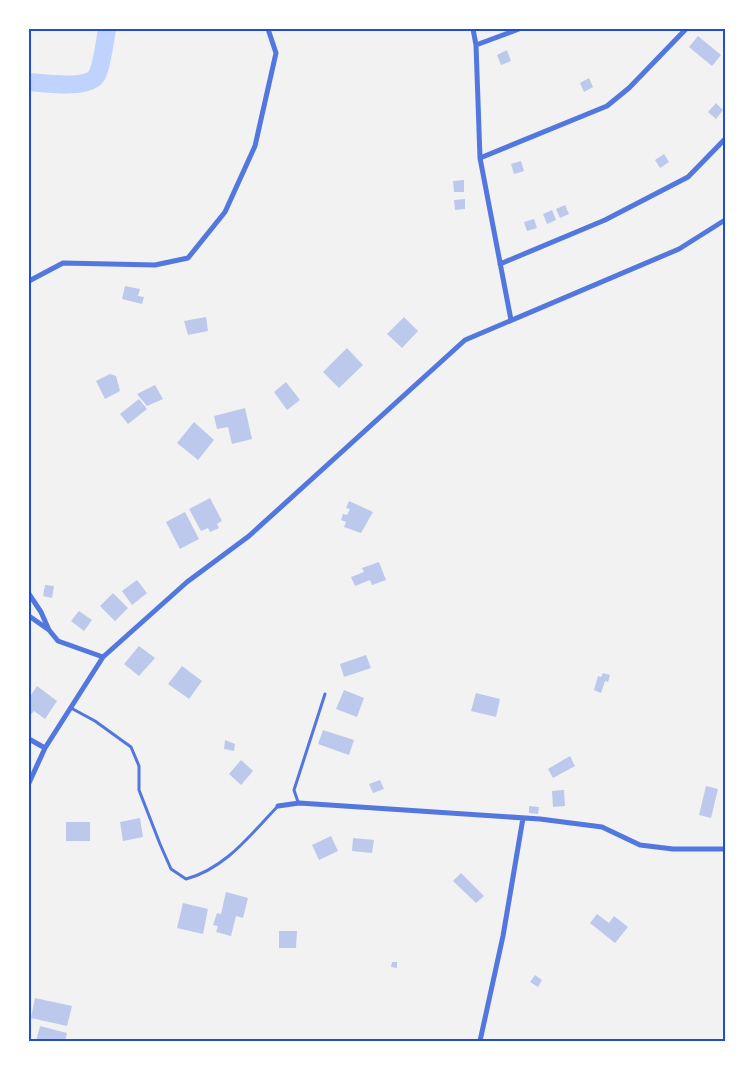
<svg xmlns="http://www.w3.org/2000/svg" width="754" height="1070" font-family="Rubik,sans-serif">
<style>
.lines{fill:none;stroke-linecap:round;stroke-linejoin:round}
.river{stroke:#bfd3fe;stroke-width:18}
.building{fill:#bdc9ec}
.service{stroke:#5277de;stroke-width:3}
.minor{stroke:#5277de;stroke-width:5}
.neatline{fill:none;stroke:#1d4ed8;stroke-width:2}
</style>
<rect width="100%" height="100%" fill="#f2f2f2"/>
<g class="lines">
<path class="river" d="M29,82C44,83 89,90 97,75C102,65 105,41 107,29"/>
</g>
<path class="building" d="M698,36L721,55L712,66L689,47Z
M507,50L511,61L501,65L497,55Z
M589,78L593,87L584,92L580,83Z
M716,103L723,110L716,119L708,112Z
M664,154L669,162L660,168L655,160Z
M521,161L524,171L514,174L511,164Z
M464,180V192H454L453,181Z
M465,199V209L455,210L454,200Z
M565,205L569,214L560,218L556,209Z
M552,210L556,220L547,224L543,214Z
M534,219L537,228L527,231L524,222Z
M125,286L140,289L138,296L144,297L142,304L122,299Z
M206,317L208,331L188,335L184,321Z
M404,317L418,331L402,348L387,334Z
M347,348L363,365L339,388L323,372Z
M110,374L116,376L120,391L105,399L96,381Z
M286,382L300,400L287,410L274,392Z
M155,385L163,399L147,406L137,394Z
M139,399L147,409L128,424L120,414Z
M245,408L252,439L232,444L228,427L217,429L214,416Z
M194,422L214,440L198,460L177,443Z
M210,498L222,521L217,524L219,528L210,532L208,528L201,531L189,509Z
M349,501L373,512L361,533L344,527L346,522L341,520L343,514L347,515L350,509L346,508Z
M185,512L199,539L180,549L166,522Z
M379,562L386,580L372,585L370,580L355,586L351,577L364,572L362,568Z
M137,580L147,593L132,605L122,591Z
M45,585L54,586L52,598L43,596Z
M113,593L128,608L115,621L100,606Z
M79,611L92,620L84,631L71,621Z
M139,646L155,658L139,676L124,664Z
M366,655L371,668L344,677L340,664Z
M182,666L202,681L189,699L168,684Z
M603,673L610,675L608,682L605,681L601,693L594,690L598,676L601,677Z
M37,686L57,701L45,719L34,711L29,717V698Z
M344,690L364,698L357,717L336,709Z
M476,693L500,699L496,717L471,711Z
M323,730L354,740L349,755L318,744Z
M225,740L235,744L234,751L224,749Z
M570,756L575,766L553,778L548,769Z
M241,760L253,771L241,785L229,774Z
M380,780L384,789L373,793L369,784Z
M706,786L718,789L711,818L699,815Z
M564,790L565,806L553,807L552,791Z
M529,806L539,807L538,814L529,813Z
M140,818L143,837L123,841L120,822Z
M66,822H90V841H66Z
M331,836L338,851L319,860L312,845Z
M353,838L374,840L372,853L352,851Z
M461,873L484,896L476,903L453,881Z
M226,892L248,898L243,918L236,916L231,936L216,932L218,926L213,925L217,913L221,914Z
M183,903L208,909L203,934L177,928Z
M597,914L609,923L614,916L628,927L615,943L590,923Z
M279,931H297L296,948H279Z
M392,962H397V968L391,967Z
M535,975L542,980L538,987L530,982Z
M35,998L72,1006L67,1026L31,1018Z
M40,1026L67,1033L65,1041H36Z"/>
<g class="lines">
<path class="service" d="M71,708L95,721L131,747L139,766V790L160,844L171,869L186,879C226,868 250,835 278,806
M298,802L294,790L325,694"/>
<path class="minor" d="M473,29L476,45L480,158L511,320
M476,45L519,29
M480,158L607,106L629,88L686,29
M500,264L605,220L688,177L725,139
M29,281L63,263L155,265L188,258L225,212L255,146L276,53L268,29
M29,594L41,612L49,630
M29,616L49,630L58,641L103,657
M29,739L45,748
M29,783L45,748L103,657L187,582L249,536L465,340L679,249L725,220
M278,806L299,803L540,819L602,827L640,845L673,849H725
M480,1041L503,936L523,818"/>
</g>
<rect width="754" height="1070" fill="none" stroke="#ffffff" stroke-width="60"/>
<rect x="30" y="30" width="694" height="1010" class="neatline"/>
</svg>
